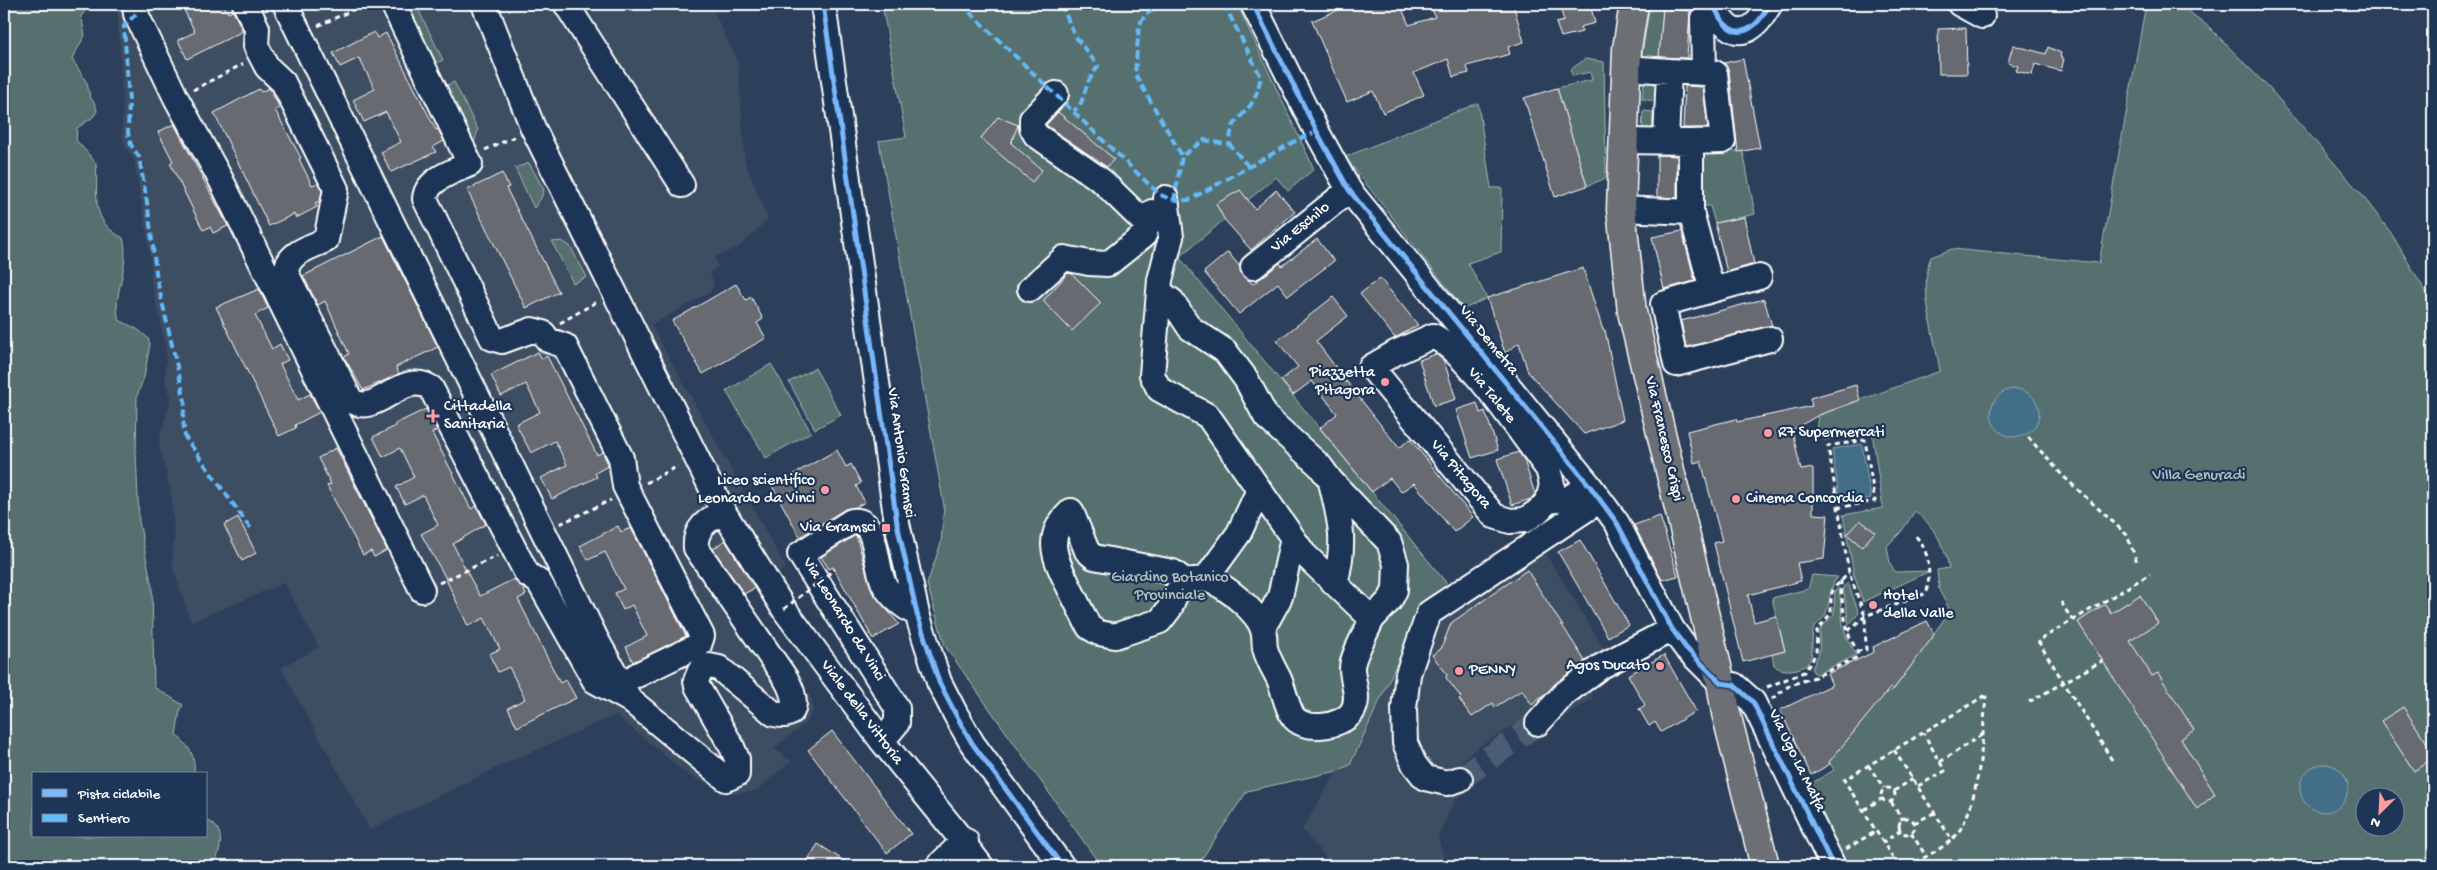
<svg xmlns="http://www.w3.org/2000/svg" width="2437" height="870" font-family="'Gochi Hand',sans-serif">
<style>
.built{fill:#3e4d62}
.green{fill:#55706e;stroke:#aab8b6;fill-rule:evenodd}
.water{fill:#426e88;stroke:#8ea8b8}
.building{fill:#676a71;stroke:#fff}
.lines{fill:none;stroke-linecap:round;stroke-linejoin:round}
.minor-tunnel{stroke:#4c5d74;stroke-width:24;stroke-dasharray:24 12;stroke-linecap:butt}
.minor-casing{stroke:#fff;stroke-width:28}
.major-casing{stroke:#fff;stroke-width:31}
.path{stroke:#fff;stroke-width:3;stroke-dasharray:5 4;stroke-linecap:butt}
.minor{stroke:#1d3557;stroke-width:24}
.major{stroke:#6c6f75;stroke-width:28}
.path-bridge{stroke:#fff;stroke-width:3;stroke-dasharray:5 4;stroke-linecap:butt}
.quiet{stroke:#63bbfa;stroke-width:4;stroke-dasharray:8 4;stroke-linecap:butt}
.cycleway-casing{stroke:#1d3557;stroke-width:8}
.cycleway{stroke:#7ab7fb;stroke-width:5}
.poi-dot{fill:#ff9aa2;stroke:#1d3557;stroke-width:2}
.labels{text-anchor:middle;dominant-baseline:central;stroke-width:4.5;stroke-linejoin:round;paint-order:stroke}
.street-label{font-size:16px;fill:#fff;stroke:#1d3557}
.poi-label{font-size:16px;fill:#fff;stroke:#1d3557;text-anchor:start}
.park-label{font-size:16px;fill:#b2bfbe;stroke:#1d3557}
</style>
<rect width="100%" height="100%" fill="#2c405c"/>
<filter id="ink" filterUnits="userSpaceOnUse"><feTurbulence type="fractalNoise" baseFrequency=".02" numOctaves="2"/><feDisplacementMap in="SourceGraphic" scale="10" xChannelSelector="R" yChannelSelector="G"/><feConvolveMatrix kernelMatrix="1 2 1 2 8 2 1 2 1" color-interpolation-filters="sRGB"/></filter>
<g filter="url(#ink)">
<path class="built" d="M117,4H710L738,62L745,162L768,219L739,247L717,256L715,258L718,267L709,272L714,283L710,292L651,325L786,568L742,595V598L812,700L813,710L806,723L774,748L791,761L756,791L735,794L719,789L688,775L616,715L498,767L370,830L281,668L319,647L284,583L191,622L174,571L172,561L174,533L171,493L159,444L161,432L170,404V396L165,381L166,347L151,281V261L134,159L126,148L122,134L123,100Z
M1531,530L1619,673L1590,686L1593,699L1574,710L1546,731L1534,713L1475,749L1455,768L1475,788L1455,800L1438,837L1446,866H1333L1302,830L1337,771L1350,765L1427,598L1490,563Z"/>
<path class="green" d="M4,4H86L87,9L81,16L85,35L72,59L87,83L90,97L95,104L97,111L93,117L77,128L76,140L96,163C99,195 88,220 123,238C131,267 111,296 119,320L137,329L148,338L150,344L144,377L137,396L136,453L139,521L152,587L154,687L183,705L180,711L176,735C189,746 196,755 194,774H34V836H206V820C227,828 221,849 214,866H4Z
M404,4L416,5L443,60L435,64Z
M882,4H1237L1314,169L1288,191L1276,177L1179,257L1449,586L1427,598L1350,765L1337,771L1247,791L1197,866H1101L945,646L927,584L941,543L944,506L879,141L906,137Z
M2146,4H2179L2209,27L2269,88L2362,195L2391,233L2433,304V866H1847L1809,785L1834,770L1824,753L1876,699L1893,690L1950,611L1939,590L1937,570L1949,568C1944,543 1934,527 1915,511L1901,532L1887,546L1890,563L1895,572L1930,571L1863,602L1854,575L1843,515L1883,508L1872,432L1824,440L1817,430L1819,415L1940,371C1935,339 1918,286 1931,257L1952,249L2099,263ZM2364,798H2394V828H2364Z
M1650,6L1663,8L1659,61L1641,59Z
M1585,59L1604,62L1606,178L1587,186L1557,88L1592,80L1590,72L1573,76L1570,70Z
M1645,74L1657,75L1655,101L1642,99Z
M454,82L478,130L473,146L443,87Z
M1478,103L1491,188H1502L1501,252L1468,263L1487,298L1464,309L1345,157Z
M1643,111L1653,112L1652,135H1642Z
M1696,151H1743L1755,214L1715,223L1710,206H1699Z
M529,163L544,190L541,198L534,208L515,168Z
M562,241L570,246L587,277L573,283L552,242Z
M771,364L811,432L766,458L726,391Z
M815,368L841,415L815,429L789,382Z
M1812,575L1837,577C1829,589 1831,600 1826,613C1824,620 1817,622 1814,628C1808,645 1821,667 1791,670C1784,670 1779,670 1774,665L1772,654L1785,651L1772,598L1808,589Z
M1848,583L1859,613L1849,625L1843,587Z
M1839,588L1843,625L1847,638L1856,655L1817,674L1813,672L1812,669L1819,653L1820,629L1834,614L1835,591Z"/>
<path class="water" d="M1991 413a24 24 0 1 1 48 0a24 24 0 1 1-48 0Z
M1862,444L1871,498L1840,503L1832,449Z
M2300 788a24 24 0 1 1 48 0a24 24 0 1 1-48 0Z"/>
<path class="building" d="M181,4H223L228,13L233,11L243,31L187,59L178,40L195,32Z
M1352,4H1400L1409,25L1435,17L1430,4H1513L1524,42L1508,47L1510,54L1467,66L1469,73L1453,77L1448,59L1414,73L1424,95L1383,113L1373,91L1347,102L1312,21Z
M1559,4H1590L1595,23L1580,27L1582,32L1561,37L1556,23L1564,21Z
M1663,8L1690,11L1687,58L1659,57Z
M1966,28L1967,74H1939L1938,29Z
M374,32L377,38L386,33L436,130L438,129L444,141L433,147L436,152L391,172L381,152L401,142L386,112L364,122L353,100L375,89L359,58L340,67L333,53Z
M2013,45L2046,54L2048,47L2061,53L2060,57L2064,59L2061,71L2035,64L2032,75L2016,71L2018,66L2008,63Z
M1743,59L1760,148L1738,152L1729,71L1724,63Z
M1685,86L1703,87L1708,128H1683Z
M269,88L280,108L275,110L301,158L299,159L312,185L318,183L322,191L320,201L315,203L317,207L296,218L294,214L269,226L214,113L259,89L261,92Z
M1557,88L1587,186L1555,197L1524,98Z
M1058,112L1114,159L1107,167L1046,125Z
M998,117L1018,125L1011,143L1042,170L1032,182L981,138Z
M174,124L228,226L213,233L210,227L203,230L170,163L173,161L158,132Z
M1657,155L1677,156V198L1657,197Z
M502,173L509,187L506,188L559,292L526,308L467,190Z
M1240,190L1255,209L1276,190L1295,212L1251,250L1224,219L1216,204Z
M1744,217L1754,264L1727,272L1715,223Z
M1682,231L1695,281L1664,289L1652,237Z
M383,236L438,347L396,367L399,374L363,390L344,357L349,354L325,301L318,305L303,276Z
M1317,239L1334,261L1288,296L1278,283L1239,314L1204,272L1228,252L1240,267L1243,276L1253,284L1280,263L1282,266Z
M1583,268L1603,330H1605L1623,420L1584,434L1528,372L1519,343L1505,353L1487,298Z
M1068,273L1072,274L1101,303L1072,331L1043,301Z
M1380,278L1418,325L1395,338L1360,294Z
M736,284L746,300L751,297L763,319L757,323L766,338L703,374L672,321Z
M259,289L268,308L255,315L272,349L280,344L288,360L280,364L298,400L310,394L320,412L295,425L296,428L279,436L216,307Z
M1333,297L1348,316L1316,341L1346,381L1344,382H1347L1399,448L1410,439L1473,517L1454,532L1414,483L1401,492L1390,478L1372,492L1320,428L1337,414L1312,381L1293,395L1281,380L1298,367L1277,341Z
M1764,299L1772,326L1686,347L1681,321Z
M538,352L542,359L547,356L597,455L603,452L608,466L595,473L597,477L552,499L541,478L567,465L555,441L531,453L516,424L540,412L526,384L501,396L491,375Z
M1436,354L1444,361L1456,399L1434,406L1419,360Z
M1856,385L1860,400L1819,415L1792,430L1801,470L1813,468V514L1828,515L1824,559L1797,563L1801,581L1748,595L1754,622L1776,616L1785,651L1743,662L1714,543L1722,541L1701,461L1694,463L1687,431L1736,419L1737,422L1812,406L1810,398Z
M1477,403L1480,413L1485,411L1498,450L1472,458L1456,410Z
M426,409L437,430L432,433L471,509L476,506L486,524L453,544L468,574L480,596L514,579L523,588L526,595L518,599L560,683L566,680L576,698L517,727L508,708L525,699L509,667L498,672L489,654L500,649L484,618L468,626L444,575L421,534L438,525L423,495L405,504L396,487L414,477L400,448L383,457L373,437L396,426L395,424Z
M336,448L387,550L374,557L371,551L363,555L327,486L331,484L318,458Z
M837,450L846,467L851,464L861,483L856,486L865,502L856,507L845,509L800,537L772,486Z
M1519,452L1524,460L1535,494L1531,499L1512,505L1497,459Z
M1660,516L1678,576L1662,580L1634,525Z
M238,517L256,553L242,561L224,525Z
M1860,520L1875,532L1862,547L1847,534Z
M618,526L621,532L631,528L686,636L633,662L626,647L647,636L632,605L623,610L615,593L624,589L605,552L588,560L580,546Z
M856,535L872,592L899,624L873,639L833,567L829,569L821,557Z
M725,540L755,588L744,594L713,549Z
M1580,540L1629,625L1608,637L1558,552Z
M1527,570L1585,661L1532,705L1522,690L1495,707L1493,703L1472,717L1459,699L1461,697L1446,678L1447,674L1432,655L1441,649L1451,623Z
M2140,595L2158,623L2130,641L2152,676L2158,673L2194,730L2181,739L2215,794L2197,809L2078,622L2105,604L2111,613Z
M1927,621L1934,634L1932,638L1893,690L1891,687L1829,762L1830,764L1811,775L1780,710L1832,685L1827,674L1874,652L1873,647Z
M1664,655L1696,711L1661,732L1655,722L1649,726L1639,709L1645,705L1628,675Z
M2403,707L2433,752V758L2414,771L2381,721Z
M832,731L911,834L887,853L808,750Z
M818,844L852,866H804Z"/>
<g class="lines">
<path class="minor-tunnel" d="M1460,779L1538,723"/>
<g class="minor-casing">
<path id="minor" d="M135,4L136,14L176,98L221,180L422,590
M245,4L257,28L256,46L267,67L283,82L336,189L326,240C311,247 286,253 286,273L350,399C374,421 402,368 431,388L527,574L539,582L595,681L630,700L726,779L737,774V759L732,747L697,686L696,681L700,671L709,666L719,668L774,714C803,721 794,693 786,679L696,548C694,528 708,520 723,511
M285,4L596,639L630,700
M393,4L470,164C455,171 426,179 425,199L492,338L502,341L532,330L543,333L548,340L565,346L621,458L625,486L702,636L699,645L637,675
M484,4L533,128L723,511L784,609L882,741L962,840
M566,4L682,185
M823,4L897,523L917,614L939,682L956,715L972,743L1062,866
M1253,4L1317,132L1349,190L1589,485L1617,523L1672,629L1686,648L1721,683L1734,685L1753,702L1833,866
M1714,4C1719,21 1734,41 1753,26C1761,21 1765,11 1770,4
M1960,4L1982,16
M1626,68L1669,71
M1056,94L1032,119V128L1036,135L1102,181L1147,225
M1624,141L1691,142V212
M1666,141L1669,71L1704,73L1703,18L1715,7
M1691,142L1723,141L1715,73H1704
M1166,198L1171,237L1160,280L1152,375L1159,389L1208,416L1304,554L1372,619C1367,631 1352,656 1352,668C1352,682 1361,699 1352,712C1342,727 1302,733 1292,715C1286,704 1284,691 1279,679C1274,669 1268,660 1265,648C1264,642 1265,636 1263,630C1258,612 1225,585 1208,580C1201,579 1192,580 1185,581L1175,595L1170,608L1160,621L1115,636L1099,633L1089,627C1082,613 1075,599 1068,585C1054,556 1044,536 1071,511L1087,551L1094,557L1173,572L1185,581
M1621,209L1691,212L1712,290L1663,304L1676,364L1770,339
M1253,267L1349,190
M1030,289L1064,258L1089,263L1108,264L1144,235L1152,212
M1712,290L1759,277
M1160,292L1172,301L1190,328L1225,351L1246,379L1266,417L1320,466L1331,481L1389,542L1396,564L1395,590L1390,600L1372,619
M1331,482C1341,523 1346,542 1335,584
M1548,501L1552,484L1548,469C1522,435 1468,353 1433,336L1395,353L1371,367L1494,516L1510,521L1525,520L1537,512L1548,501L1569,498L1589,485
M1205,580L1239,533L1259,490
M1263,628L1280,597L1293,538
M1538,723L1564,694L1600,667L1672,629
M882,741L897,723V708L800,554L852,521C879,516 874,568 885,586C893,599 904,607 917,614
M1460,779L1447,783L1425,778L1414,764L1405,743L1404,708L1408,674L1429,613L1600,500
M965,845L981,866
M938,866L961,844L962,840L966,841V845H962"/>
</g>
<g class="major-casing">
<path id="major" d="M1634,4L1627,49L1621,209L1632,312L1721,683L1726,713L1765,866"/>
</g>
<path class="path" d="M318,26L365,4
M193,90L243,64
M485,150L516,136
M560,323L598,301
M2028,437L2063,476L2127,535L2137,562
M646,483L678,466
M1837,508L1875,501L1865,440L1828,446L1849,573L1865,616L1866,650L1858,651
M560,524L611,500
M439,583L497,556
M2061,602L2072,620
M1848,631L1865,616L1927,593C1930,569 1931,553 1914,534
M1767,687L1804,672L1812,661L1816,652L1817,631L1831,613V595L1834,588L1849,573
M1772,699L1790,685L1815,677L1858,657C1858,648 1851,643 1849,635C1844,618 1841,598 1841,580
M2029,702L2102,661
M1894,750L1952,840
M2112,760L2038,641L2150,574
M1940,762L1983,734
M1868,765L1884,788
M1918,786L1945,771L1924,734
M1881 795a7 7 0 1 1 14 0a7 7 0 1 1-14 0Z
M1894,791L1913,779
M1891,802L1903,820
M1864,810L1881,799
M1899 826a8 8 0 1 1 16 0a8 8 0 1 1-16 0Z
M1914,823L1934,813
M1911,833L1926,856
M1882,843L1901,830
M1846,849L1876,831
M1898,866L1844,780L1986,695
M1907,866C1922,859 1938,851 1950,841C1980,818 1983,732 1986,695"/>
<use href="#minor" class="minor"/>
<use href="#major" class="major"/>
<path class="path-bridge" d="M784,609L835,569"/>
<path class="quiet" d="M961,4L1159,194C1170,200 1177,201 1189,200L1299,139L1317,132
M1061,4L1075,36L1098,66L1088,82L1081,103L1074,111
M1164,4L1146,14L1139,25L1135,74L1182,156
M1224,4L1261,77C1258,88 1256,99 1249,107C1236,123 1230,123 1230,145
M136,14L124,26L129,100L128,133L131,145L139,157L148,208L157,280L185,401L183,420L185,437L251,529
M1174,201L1182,156L1204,140L1230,145L1248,166"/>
<g class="cycleway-casing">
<path id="cycleway" d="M823,4L897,523L917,614L939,682L956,715L972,743L1062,866
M1253,4L1317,132L1349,190L1589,485L1617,523L1672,629L1686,648L1721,683L1734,685L1753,702L1833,866
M1714,4C1719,21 1734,41 1753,26C1761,21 1765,11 1770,4"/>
</g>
<use href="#cycleway" class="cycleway"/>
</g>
</g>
<g class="poi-dot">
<circle cx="1385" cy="382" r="5"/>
<path d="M430.5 408.5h5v5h5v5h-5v5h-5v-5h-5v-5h5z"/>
<circle cx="1768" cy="433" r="5"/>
<circle cx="825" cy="490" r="5"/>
<circle cx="1736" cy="499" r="5"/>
<rect x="881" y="523" width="10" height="10" rx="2.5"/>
<circle cx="1873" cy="605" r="5"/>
<circle cx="1660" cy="666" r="5"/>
<circle cx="1459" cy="671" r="5"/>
</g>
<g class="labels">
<g class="street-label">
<text transform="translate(1301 228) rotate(-39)">Via Eschilo</text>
<text transform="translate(1488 341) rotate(51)">Via Demetra</text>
<text transform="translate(1491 396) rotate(51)">Via Talete</text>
<text transform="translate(1663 439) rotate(77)">Via Francesco Crispi</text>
<text transform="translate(900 453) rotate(82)">Via Antonio Gramsci</text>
<text transform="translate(1460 475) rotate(50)">Via Pitagora</text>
<text transform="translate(843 620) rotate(58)">Via Leonardo da Vinci</text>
<text transform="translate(861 713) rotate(53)">Viale della Vittoria</text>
<text transform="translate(1796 761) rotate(64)">Via Ugo La Malfa</text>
</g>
<g class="poi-label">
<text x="1375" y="373" text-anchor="end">Piazzetta<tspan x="1375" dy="18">Pitagora</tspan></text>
<text x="444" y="407">Cittadella<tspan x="444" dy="18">Sanitaria</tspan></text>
<text x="1778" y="433">R7 Supermercati</text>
<text x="815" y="481" text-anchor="end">Liceo scientifico<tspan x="815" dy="18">Leonardo da Vinci</tspan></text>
<text x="1746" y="499">Cinema Concordia</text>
<text x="876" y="528" text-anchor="end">Via Gramsci</text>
<text x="1883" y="596">Hotel<tspan x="1883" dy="18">della Valle</tspan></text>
<text x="1650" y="666" text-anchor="end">Agos Ducato</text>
<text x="1469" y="671">PENNY</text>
</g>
<g class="park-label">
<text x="2199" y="476">Villa Genuradi</text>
<text x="1170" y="578">Giardino Botanico<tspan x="1170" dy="18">Provinciale</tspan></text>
</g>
</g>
<rect width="2437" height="870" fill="none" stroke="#1d3557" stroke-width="20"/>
<rect x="10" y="10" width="2417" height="850" fill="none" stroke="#fff" stroke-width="2" filter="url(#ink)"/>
<rect x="32" y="772" width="175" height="65" fill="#1d3557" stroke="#77869a"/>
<rect x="42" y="789" width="25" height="8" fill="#7ab7fb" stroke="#77869a"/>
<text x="78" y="798" font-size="15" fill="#ffffff">Pista ciclabile</text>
<rect x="42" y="814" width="25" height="8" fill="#63bbfa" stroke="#77869a"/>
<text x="78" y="822" font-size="15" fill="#ffffff">Sentiero</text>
<g transform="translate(2380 812) rotate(204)"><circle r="24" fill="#1d3557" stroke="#77869a"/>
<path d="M0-4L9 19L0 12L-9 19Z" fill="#ff9aa2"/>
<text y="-8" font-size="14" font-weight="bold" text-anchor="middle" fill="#ffffff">N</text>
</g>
</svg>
